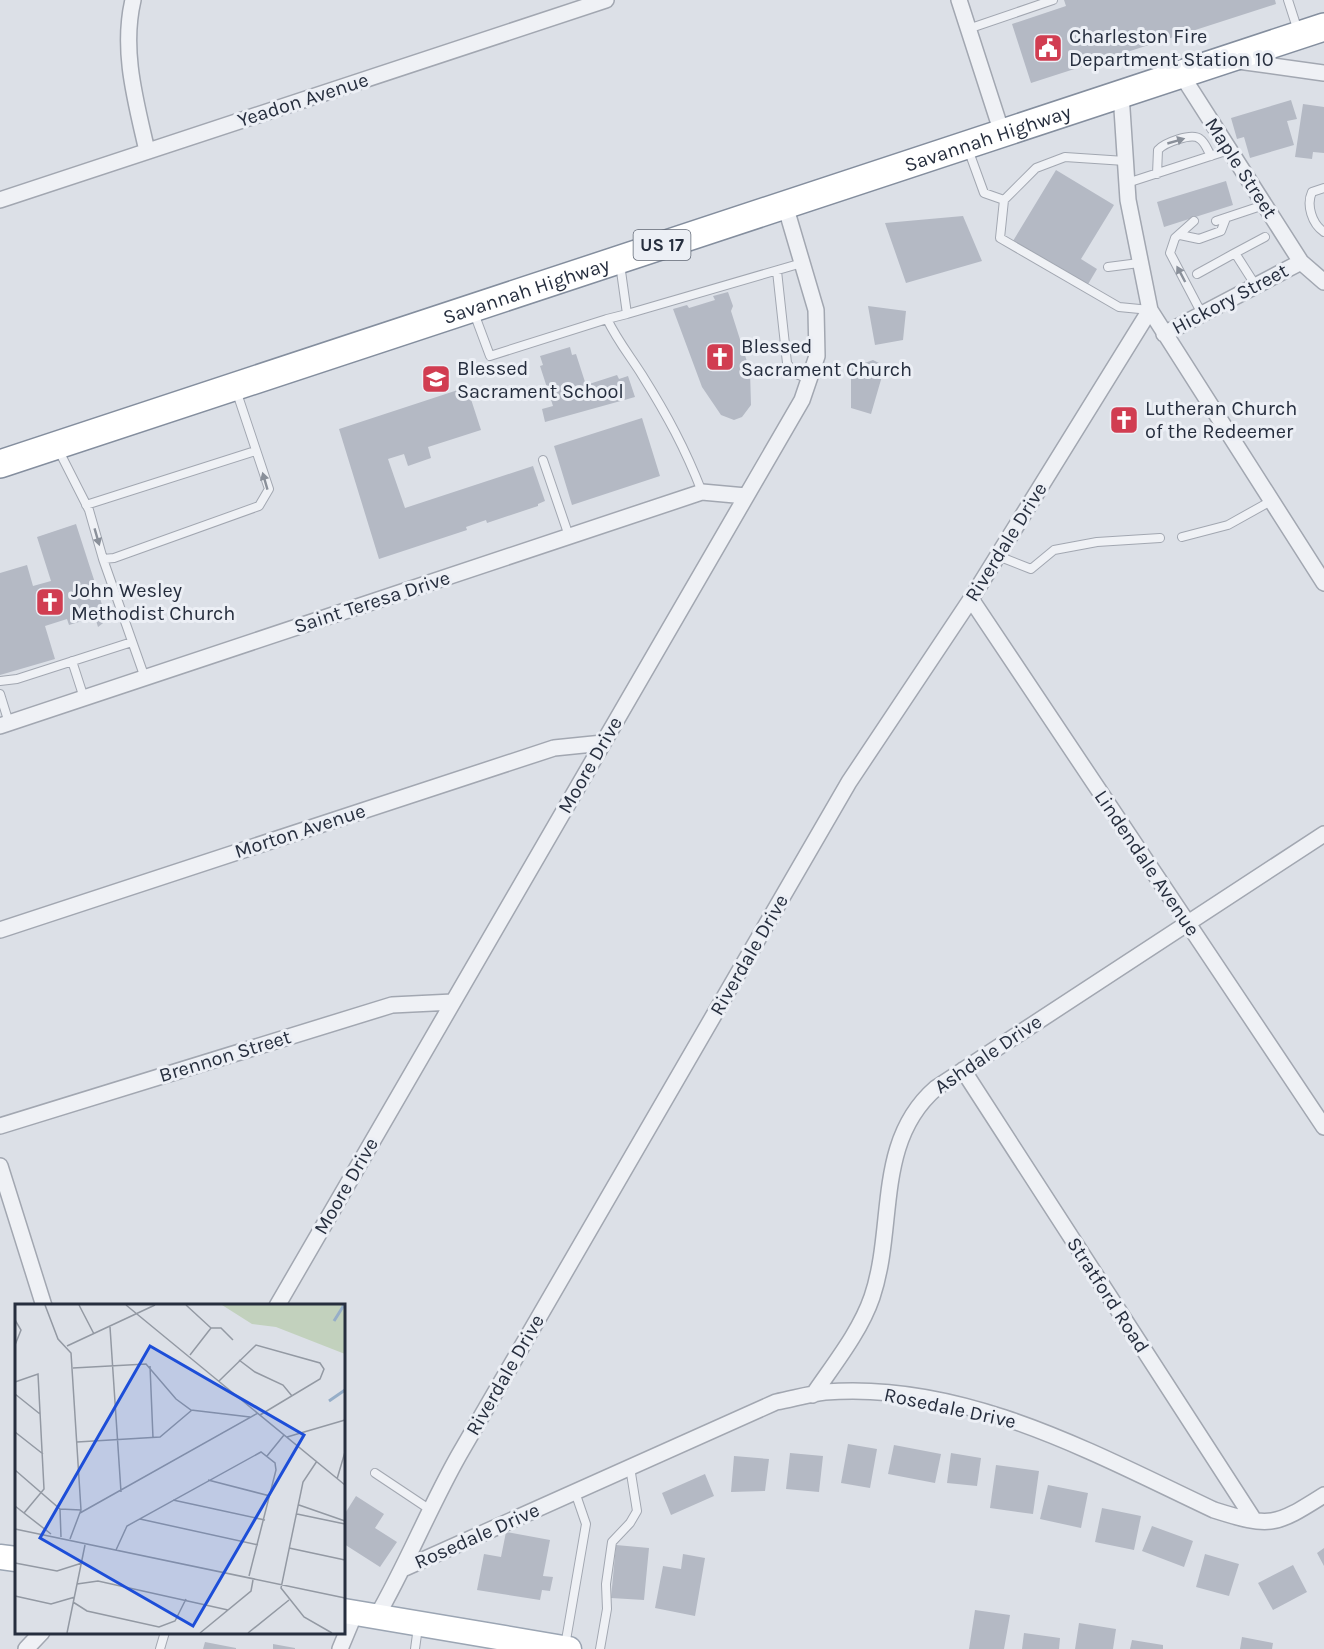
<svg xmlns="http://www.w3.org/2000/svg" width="1324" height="1649" font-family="Karla,sans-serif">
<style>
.building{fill:#b4b9c4}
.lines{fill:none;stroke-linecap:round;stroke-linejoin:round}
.lane-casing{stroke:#a2a7b1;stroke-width:10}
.street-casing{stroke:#a2a7b1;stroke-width:18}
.primary-casing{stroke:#9ba5b3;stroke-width:27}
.highway-casing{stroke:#848e9e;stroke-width:30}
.lane{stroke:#eff1f5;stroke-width:8}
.street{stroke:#eff1f5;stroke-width:15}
.primary{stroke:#fff;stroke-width:24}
.highway{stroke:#fff;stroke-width:27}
.oneway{fill:#8a909a}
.labels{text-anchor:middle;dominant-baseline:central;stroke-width:6;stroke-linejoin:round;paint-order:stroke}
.shield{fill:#eceff5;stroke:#616875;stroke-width:1.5}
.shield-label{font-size:18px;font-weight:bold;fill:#262e3e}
.poi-label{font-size:20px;fill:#262e3e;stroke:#eceff5;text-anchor:start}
.street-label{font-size:20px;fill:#262e3e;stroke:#eceff5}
.inset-river{fill:none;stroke:#96aec8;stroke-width:3}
.inset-road{fill:none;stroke:#9399a3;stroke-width:1.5}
.view{fill:#1d4ed8;fill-opacity:0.15;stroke:#1d4ed8;stroke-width:3}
.inset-edge{fill:none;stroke:#262e3e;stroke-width:3}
</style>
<rect width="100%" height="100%" fill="#dce0e7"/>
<path class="building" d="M1064,0H1275L1276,4L1031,83L1012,24L1066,6Z
M1291,100L1297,119L1287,121L1294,145L1250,158L1244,137L1237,139L1231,118Z
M1303,104L1324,107V153L1313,152L1312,159L1295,157Z
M1056,170L1114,205L1081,259L1097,269L1087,286L1013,241Z
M1226,181L1233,205L1164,227L1157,202Z
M963,216L982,261L906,283L885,223Z
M728,292L733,306L731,311L750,371L751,405L742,417L734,420L721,415L702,387L673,309L687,305L689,308L715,300L713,296Z
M868,306L906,311L903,340L875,345Z
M570,347L572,355L576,354L586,385L617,375L619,379L628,376L635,397L545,422L542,409L553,406L540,366L543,365L540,356Z
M873,360L885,366L871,414L851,408V368Z
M467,387L481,430L428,447L431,458L408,466L404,454L388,459L405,508L533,466L545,501L538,504V506L487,523L486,520L466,527L467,530L379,559L339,429Z
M642,418L660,476L572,505L554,446Z
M76,524L107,620L98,627L95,617L69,625L67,619L45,626L55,659L0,675V573L27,565L33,586L51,581L37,537Z
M848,1444L877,1449L870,1488L841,1483Z
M894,1445L941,1454L935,1483L888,1474Z
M790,1453L823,1456L819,1492L786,1489Z
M951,1453L981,1458L977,1486L947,1483Z
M734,1456L769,1459L765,1491L731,1492Z
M996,1465L1039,1471L1033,1514L990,1508Z
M705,1474L714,1496L671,1515L662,1493Z
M1048,1485L1088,1493L1081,1528L1040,1519Z
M356,1496L384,1514L375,1528L397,1542L380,1567L344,1544V1515Z
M1102,1508L1141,1516L1134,1550L1095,1542Z
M1152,1526L1193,1541L1184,1567L1142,1551Z
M506,1532L550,1540L543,1576L553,1577L550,1591L542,1590L540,1600L477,1590L484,1554L501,1557Z
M616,1545L649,1548L644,1600L611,1598Z
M1324,1548V1566L1317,1553Z
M683,1554L705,1558L695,1616L655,1608L663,1566L681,1569Z
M1205,1554L1239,1564L1229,1596L1196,1587Z
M1293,1565L1307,1592L1273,1610L1258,1583Z
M975,1610L1010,1615L1004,1649H969Z
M1079,1623L1116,1629L1113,1649H1075Z
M1024,1633L1060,1638L1059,1649H1022Z
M1242,1637L1273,1643L1272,1649H1240Z
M1132,1640L1163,1645V1649H1130Z
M205,1642L236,1648V1649H203Z
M273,1644L295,1648V1649H273Z"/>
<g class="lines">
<g class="lane-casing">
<path id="lane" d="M1288,0L1298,31
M968,29L1053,0
M968,149L984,193L1004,200L1036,168L1065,157L1125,161
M1157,174L1158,150C1164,143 1192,132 1200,139C1205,142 1208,151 1211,156
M1127,183L1229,150
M1324,188L1312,192C1306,205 1312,224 1324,232
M1004,200L1000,238L1119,307L1150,310
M1194,221L1175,238L1170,253L1202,314
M1216,221L1264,205
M1180,235L1199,239L1221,231L1226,218
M620,264L627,314L607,319C617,340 630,356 642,375C667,415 685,448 702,492
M1108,267L1139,263
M777,271L787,363L794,373L809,379
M1197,274L1235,253
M1256,286L1235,253L1265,237
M474,313L490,356L607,319
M627,314L802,263
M58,449L89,510L103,559L114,558L259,506L269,489L236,390
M543,460L569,536
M86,505L255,451
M1182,537L1228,525L1271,501
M998,556L1031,569L1054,550L1097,542L1160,538
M103,559L145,678
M72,661L84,698
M0,681L17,679L132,642
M0,694L9,723
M375,1473L429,1509
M565,1646L586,1524L575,1492
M160,1649L165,1632
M415,1649L418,1627
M600,1649L607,1609L606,1584L612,1542L630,1523L637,1511L630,1467"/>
</g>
<g class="street-casing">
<path id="street" d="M133,0C121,51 136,102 147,151
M959,0L1002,133
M1238,61L1324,73
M1181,74L1301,262
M1121,94L1128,200L1150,310L1324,583
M0,200L606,0
M1164,334L1301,262L1324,282
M971,599L1324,1127
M0,726L702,492L746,496
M0,930L554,748L603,743
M963,1070L1254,1520
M0,1126L392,1005L453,1002
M0,1166L44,1306
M277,1306L802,400L817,356L816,310L785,205
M813,1395C834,1364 860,1332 872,1297C896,1226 874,1142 936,1088L1324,834
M405,1568L776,1402C792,1399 809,1394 825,1392C964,1381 1093,1453 1214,1510C1271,1528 1275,1526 1324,1495
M377,1616C407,1564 429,1508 459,1455L849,782L971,599L1150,310
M26,1649L42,1632
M340,1649L355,1613"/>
</g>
<g class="primary-casing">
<path id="primary" d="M0,1557L16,1559
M344,1611L569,1649"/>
</g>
<g class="highway-casing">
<g id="highway">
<path id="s1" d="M0,464L1324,27"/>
</g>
</g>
<use href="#lane" class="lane"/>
<use href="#street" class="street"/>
<use href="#primary" class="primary"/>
<use href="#highway" class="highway"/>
</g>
<defs><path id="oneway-solid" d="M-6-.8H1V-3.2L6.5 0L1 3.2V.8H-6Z" transform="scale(1.5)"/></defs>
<g class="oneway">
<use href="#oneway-solid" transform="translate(1176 141) rotate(-16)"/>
<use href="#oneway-solid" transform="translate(1181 274) rotate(-118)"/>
<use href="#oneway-solid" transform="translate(265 481) rotate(-106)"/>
<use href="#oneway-solid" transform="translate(97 537) rotate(74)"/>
</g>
<defs>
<g id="civic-square" transform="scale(1.5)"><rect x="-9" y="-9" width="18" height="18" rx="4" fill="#d13d51" stroke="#eceff5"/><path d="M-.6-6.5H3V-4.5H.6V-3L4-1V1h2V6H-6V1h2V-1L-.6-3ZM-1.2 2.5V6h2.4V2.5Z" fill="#fff"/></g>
<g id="church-square" transform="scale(1.5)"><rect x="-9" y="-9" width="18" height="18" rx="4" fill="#d13d51" stroke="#eceff5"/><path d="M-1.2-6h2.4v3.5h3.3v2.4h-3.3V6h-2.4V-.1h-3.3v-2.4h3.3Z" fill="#fff"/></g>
<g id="school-square" transform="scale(1.5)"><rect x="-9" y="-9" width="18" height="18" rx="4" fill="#d13d51" stroke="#eceff5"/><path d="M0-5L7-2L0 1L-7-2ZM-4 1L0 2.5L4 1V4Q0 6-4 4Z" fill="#fff"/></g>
</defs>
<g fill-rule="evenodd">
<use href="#civic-square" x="1048" y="48"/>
<use href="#church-square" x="720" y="357"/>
<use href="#school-square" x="436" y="379"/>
<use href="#church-square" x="1124" y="420"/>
<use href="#church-square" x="50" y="602"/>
</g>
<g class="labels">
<rect class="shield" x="633.5" y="230" width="57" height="30" rx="4.5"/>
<g class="shield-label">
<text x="662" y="245">US 17</text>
</g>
<g class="poi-label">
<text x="1069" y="36">Charleston Fire<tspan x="1069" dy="23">Department Station 10</tspan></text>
<text x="741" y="346">Blessed<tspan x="741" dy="23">Sacrament Church</tspan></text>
<text x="457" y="368">Blessed<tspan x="457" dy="23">Sacrament School</tspan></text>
<text x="1145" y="408">Lutheran Church<tspan x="1145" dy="23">of the Redeemer</tspan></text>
<text x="71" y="590">John Wesley<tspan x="71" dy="23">Methodist Church</tspan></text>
</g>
<g class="street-label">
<text transform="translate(303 100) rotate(-18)">Yeadon Avenue</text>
<text stroke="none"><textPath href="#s1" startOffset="1040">Savannah Highway</textPath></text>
<text transform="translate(1241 168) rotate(57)">Maple Street</text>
<text stroke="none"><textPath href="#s1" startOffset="554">Savannah Highway</textPath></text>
<text transform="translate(1230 299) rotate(-28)">Hickory Street</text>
<text transform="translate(1006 542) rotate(-58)">Riverdale Drive</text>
<text transform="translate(372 602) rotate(-18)">Saint Teresa Drive</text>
<text transform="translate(590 765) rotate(-60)">Moore Drive</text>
<text transform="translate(300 831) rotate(-18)">Morton Avenue</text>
<text transform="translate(1147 863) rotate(56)">Lindendale Avenue</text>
<text transform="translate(749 955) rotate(-60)">Riverdale Drive</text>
<text transform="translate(988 1054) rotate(-34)">Ashdale Drive</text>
<text transform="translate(225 1056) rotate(-17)">Brennon Street</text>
<text transform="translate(346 1186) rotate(-60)">Moore Drive</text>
<text transform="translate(1108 1295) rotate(57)">Stratford Road</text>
<text transform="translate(505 1375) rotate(-60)">Riverdale Drive</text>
<text transform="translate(950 1408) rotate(12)">Rosedale Drive</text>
<text transform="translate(477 1536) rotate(-24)">Rosedale Drive</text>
</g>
</g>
<g transform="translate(15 1304)">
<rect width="330" height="330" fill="#dce0e7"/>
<path d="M207,1H330V50L261,23L237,20Z" fill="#c2d1bd"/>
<path class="inset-river" d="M319,17L329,1M314,97L330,86"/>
<path class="inset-road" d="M30,1L43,35L56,49L66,206L55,235M64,1L79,30M111,1L330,181M171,1L196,24L175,51M0,16L6,26L0,41M95,23L106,188M196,24H206L218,36M52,42L140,1M224,56L240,68L268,81L277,92M135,62L138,134M58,64L131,60L161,95L176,106L235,113M204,77L241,41L305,59L309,65L305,75L245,111M0,78L23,70L29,185L9,209M0,90L25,110M0,128L28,150M272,133L330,116M62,138L145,133L177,106M252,152L269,131M302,157L288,178L266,284L289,313L317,329M0,166L45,205L66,206M322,175L330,148M193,176L255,192M158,196L250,216M284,201L330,217M0,202L36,230M45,205L46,233M65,209L243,109M282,210L330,220M125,215L243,241M0,225L330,294M274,244L330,256M101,246L112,222L246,148L260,159L261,166L234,272M0,259L42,267L67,259M62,280L83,277L213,306M0,292L36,300L60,293M58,298L72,307L144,323L160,317L171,295M52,329L70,241M185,329L236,287L238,276M233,329L274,296"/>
<path class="view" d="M135,42L289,131L178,322L25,234Z"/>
<rect width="330" height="330" class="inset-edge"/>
</g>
</svg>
